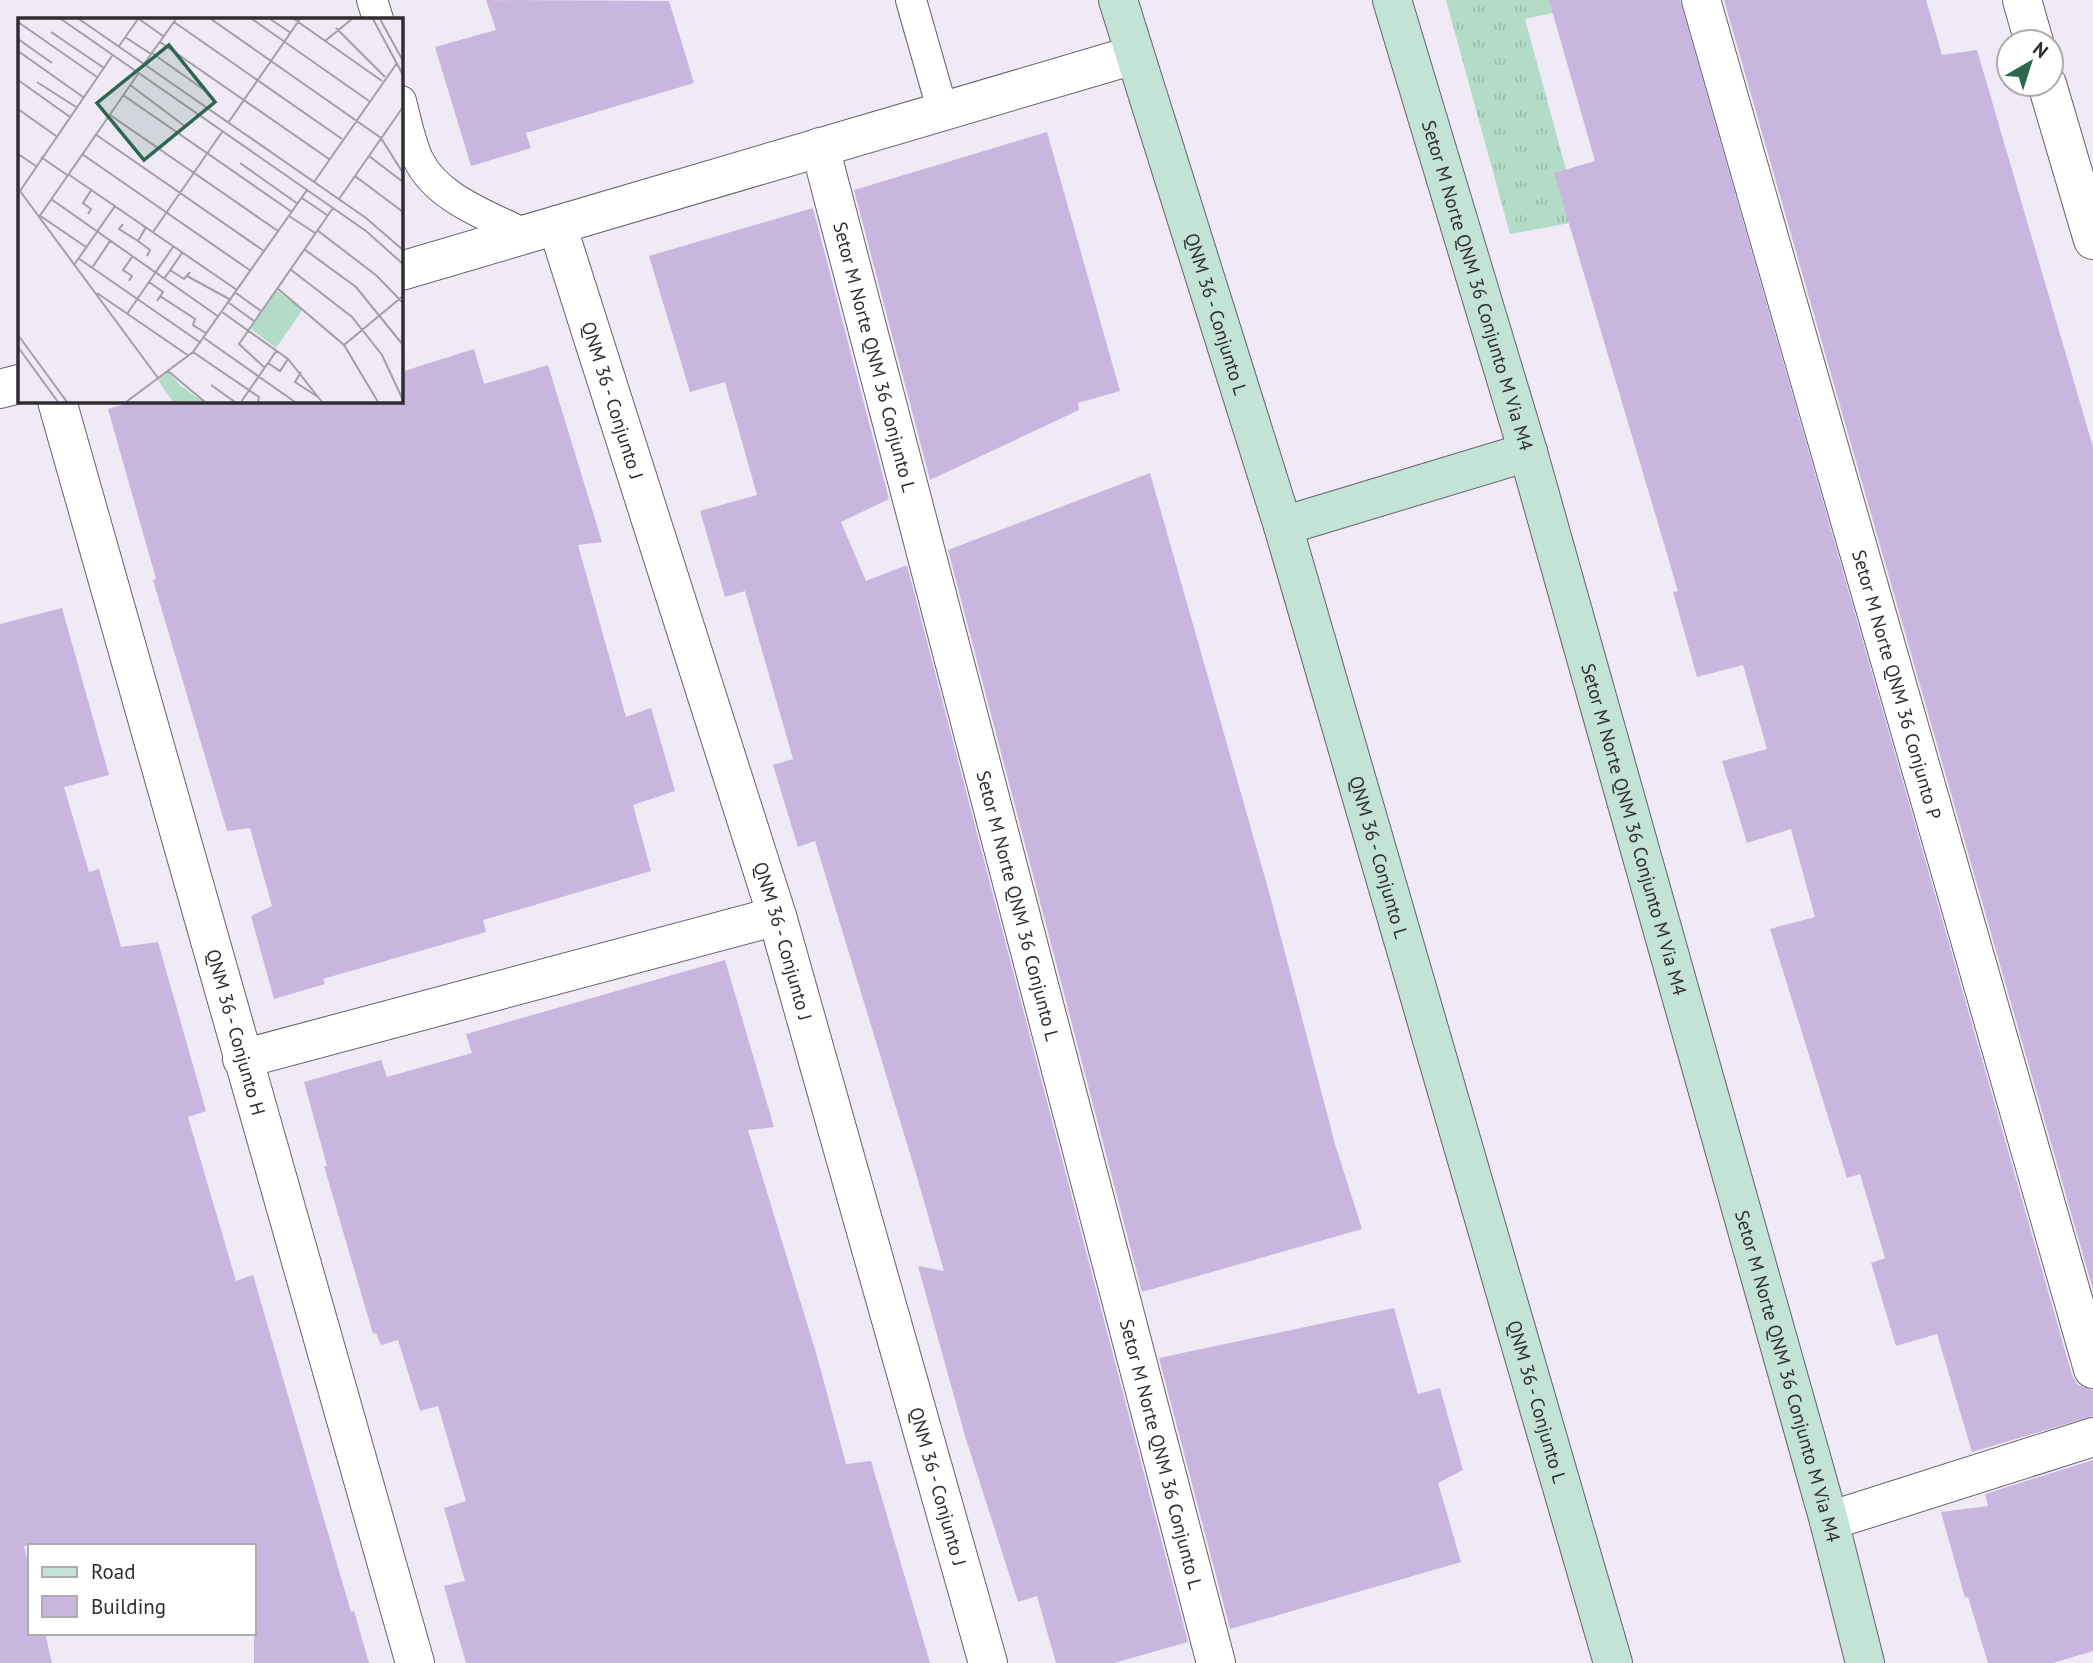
<svg xmlns="http://www.w3.org/2000/svg" width="2093" height="1663" font-family="'PT Sans',sans-serif">
<style>
.grass{fill:url(#grass-tufts)}
.building{fill:#c9b6df}
.lines{fill:none;stroke-linecap:round;stroke-linejoin:round}
.service-casing{stroke:#66626b;stroke-width:32}
.pedestrian-casing{stroke:#66626b;stroke-width:40}
.minor-casing{stroke:#66626b;stroke-width:40}
.secondary-casing{stroke:#66626b;stroke-width:40}
.service{stroke:#fff;stroke-width:30}
.pedestrian{stroke:#fff;stroke-width:38}
.minor{stroke:#fff;stroke-width:38}
.secondary{stroke:#c3e3d7;stroke-width:38}
.labels{text-anchor:middle;dominant-baseline:central;stroke-width:5;stroke-linejoin:round;paint-order:stroke}
.street-label{font-size:19px;fill:#2f2d31;stroke:#fff}
.inset-road{fill:none;stroke:#a29ea7;stroke-width:2}
.view{fill:#2d664f;fill-opacity:0.15;stroke:#2d664f;stroke-width:3.5}
.inset-edge{fill:none;stroke:#2f2d31;stroke-width:3.5}
</style>
<defs>
<pattern id="grass-tufts" width="24" height="20" patternUnits="userSpaceOnUse" patternTransform="scale(1.75)"><rect width="24" height="20" fill="#b3dcc8"/><path d="M3 7l-1-3M5 7V3M7 7l1-3M15 17l-1-3M17 17v-4M19 17l1-3" fill="none" stroke="#9abdac"/></pattern>
</defs>
<rect width="100%" height="100%" fill="#efeaf5"/>
<path class="grass" d="M1446,0H1613L1525,19L1580,221L1510,234Z"/>
<path class="building" d="M486,0L669,1L694,83L526,133L531,148L471,166L435,47L496,30Z
M1549,0H1680L2072,1375L2078,1385L2093,1390V1416L1972,1452L1937,1334L1896,1346L1871,1263L1885,1258L1860,1174L1847,1178L1770,929L1815,917L1791,829L1747,843L1722,761L1767,749L1743,665L1697,677L1673,592L1678,591L1554,173L1595,161Z
M1724,0H1926L1942,55L1977,50L2093,447V1290Z
M1047,132L1120,391L1078,403L1079,410L930,480L854,190Z
M813,208L889,499L841,522L866,581L907,565L1188,1642L1114,1663H1056L1037,1596L1018,1602L965,1436L918,1266L944,1271L917,1177L815,841L798,847L773,765L793,759L745,591L725,597L700,511L757,495L725,382L690,392L649,256Z
M474,349L484,384L548,365L602,542L578,545L626,717L651,708L675,791L633,805L651,871L483,920L486,932L323,979L325,984L274,999L251,916L272,906L250,828L227,831L153,580L156,579L108,409L135,401H401V372Z
M1150,473L1269,892L1335,1144L1362,1229L1142,1292L948,550Z
M62,608L109,775L64,787L89,872L99,869L121,947L158,942L206,1111L188,1117L236,1281L253,1275L351,1612L354,1611L369,1663H254V1546H24L30,1571V1633H45L52,1663H0V624Z
M725,960L774,1127L748,1130L817,1356L846,1464L871,1461L930,1663H466L444,1586L465,1581L444,1508L466,1501L438,1406L420,1411L398,1340L381,1345L376,1333L373,1334L324,1166H327L304,1082L381,1060L387,1077L472,1053L466,1034Z
M1394,1308L1418,1394L1440,1388L1463,1470L1438,1483L1461,1562L1230,1629L1159,1358Z
M2093,1460V1651L2053,1663H1988L1968,1597L1965,1598L1941,1512L1988,1506L1985,1494Z"/>
<g class="lines">
<g class="service-casing">
<path id="service" d="M372,0L378,19
M911,0L943,112
M401,101C406,120 410,142 418,159C437,199 488,215 524,234"/>
</g>
<g class="pedestrian-casing">
<path id="pedestrian" d="M242,1059L777,916
M1829,1521L2093,1437"/>
</g>
<g class="minor-casing">
<g id="minor">
<path id="s1" d="M1701,0L2093,1369"/>
<path d="M2022,0L2034,42"/>
<path d="M2047,84L2093,240"/>
<path id="s2" d="M820,147L1216,1663"/>
<path id="s3" d="M557,225L777,916L988,1663"/>
<path d="M401,271L1134,55"/>
<path d="M0,389L19,384"/>
<path id="s4" d="M57,401L415,1663"/>
</g>
</g>
<g class="secondary-casing">
<g id="secondary">
<path id="s5" d="M1118,0L1283,526L1613,1663"/>
<path id="s6" d="M1392,0L1528,452L1829,1521L1865,1663"/>
<path d="M1283,526L1528,452"/>
</g>
</g>
<use href="#service" class="service"/>
<use href="#pedestrian" class="pedestrian"/>
<use href="#minor" class="minor"/>
<use href="#secondary" class="secondary"/>
</g>
<g class="labels">
<g class="street-label">
<text stroke="none"><textPath href="#s6" startOffset="298">Setor M Norte QNM 36 Conjunto M Via M4</textPath></text>
<text stroke="none"><textPath href="#s5" startOffset="329">QNM 36 - Conjunto L</textPath></text>
<text stroke="none"><textPath href="#s2" startOffset="217">Setor M Norte QNM 36 Conjunto L</textPath></text>
<text stroke="none"><textPath href="#s3" startOffset="184">QNM 36 - Conjunto J</textPath></text>
<text stroke="none"><textPath href="#s1" startOffset="712">Setor M Norte QNM 36 Conjunto P</textPath></text>
<text stroke="none"><textPath href="#s6" startOffset="864">Setor M Norte QNM 36 Conjunto M Via M4</textPath></text>
<text stroke="none"><textPath href="#s5" startOffset="896">QNM 36 - Conjunto L</textPath></text>
<text stroke="none"><textPath href="#s2" startOffset="784">Setor M Norte QNM 36 Conjunto L</textPath></text>
<text stroke="none"><textPath href="#s3" startOffset="751">QNM 36 - Conjunto J</textPath></text>
<text stroke="none"><textPath href="#s4" startOffset="656">QNM 36 - Conjunto H</textPath></text>
<text stroke="none"><textPath href="#s6" startOffset="1432">Setor M Norte QNM 36 Conjunto M Via M4</textPath></text>
<text stroke="none"><textPath href="#s5" startOffset="1463">QNM 36 - Conjunto L</textPath></text>
<text stroke="none"><textPath href="#s2" startOffset="1351">Setor M Norte QNM 36 Conjunto L</textPath></text>
<text stroke="none"><textPath href="#s3" startOffset="1318">QNM 36 - Conjunto J</textPath></text>
</g>
</g>
<g transform="translate(18 18)">
<rect width="385" height="385" fill="#efeaf5"/>
<path d="M259,273L285,291L258,330L233,311ZM150,354L162,367L184,383L155,384L140,362Z" fill="#b3dcc8"/>
<path class="inset-road" d="M43,1L348,213L385,246M61,1L348,200L385,232M121,1L145,18M193,1L363,120L385,155M234,1L351,83M252,1L273,15M276,1L364,63M355,1L385,57M362,1L385,43M0,4L79,59M156,4L324,121M318,10L367,59M33,14L86,50M107,19L133,36M0,21L34,45M307,23L334,1M142,24L311,141M101,28L120,1M0,33L65,79M134,35L192,76M126,46L158,1M0,62L52,99M19,64L58,89M112,67L168,109M105,77L274,194M0,91L38,118M92,97L260,213M210,105L282,1M77,116L246,233M0,136L18,148M64,136L233,253M351,138L385,164M23,139L49,157M222,145L280,186M50,156L219,272M337,158L385,194M296,164L379,45M2,173L140,360M2,173L94,38M284,180L309,197M33,181L201,299M321,181L385,89M70,196L73,191L65,185L74,171M21,197L68,229M271,198L297,215M21,199L120,56M105,206L101,211L120,223M128,209L120,223L132,232L129,238M299,212L359,258L385,285M135,214L204,114M286,231L338,269L385,327M60,240L183,325M56,247L97,188M74,250L92,223M272,251L334,299L364,337L385,382M152,252L166,261L172,254M169,258L213,282M146,261L164,235M111,263L114,258L105,252L114,239M131,264L145,274L139,283M259,270L326,327L360,384M79,275L171,338M218,275L243,293M142,278L177,301L175,307L189,316M211,285L236,303M204,294L270,341L304,384M109,296L155,229M0,317L49,384M186,320L277,384M326,327L385,278M0,329L40,384M175,334L241,379L240,384M250,345L262,353L270,341M247,350L221,326L315,190M150,353L187,384M283,354L277,364L300,379M193,367L217,384M108,384L175,334L289,172M223,384L259,332"/>
<path class="view" d="M151,27L197,84L126,142L79,85Z"/>
<rect width="385" height="385" class="inset-edge"/>
</g>
<rect x="28" y="1544" width="228" height="91" fill="#ffffff" stroke="#acabad" stroke-width="2"/>
<rect x="42" y="1567" width="35" height="10" fill="#c3e3d7" stroke="#acabad" stroke-width="2"/>
<text x="91" y="1579" font-size="21" fill="#2f2d31">Road</text>
<rect x="42" y="1596" width="35" height="21" fill="#c9b6df" stroke="#acabad" stroke-width="2"/>
<text x="91" y="1614" font-size="21" fill="#2f2d31">Building</text>
<g transform="translate(2030 63) rotate(39)"><circle r="33" fill="#ffffff" stroke="#acabad" stroke-width="2"/>
<path d="M0-5L12 26L0 18L-12 26Z" fill="#2d664f"/>
<text y="-10" font-size="19" font-weight="bold" text-anchor="middle" fill="#2f2d31">N</text>
</g>
</svg>
